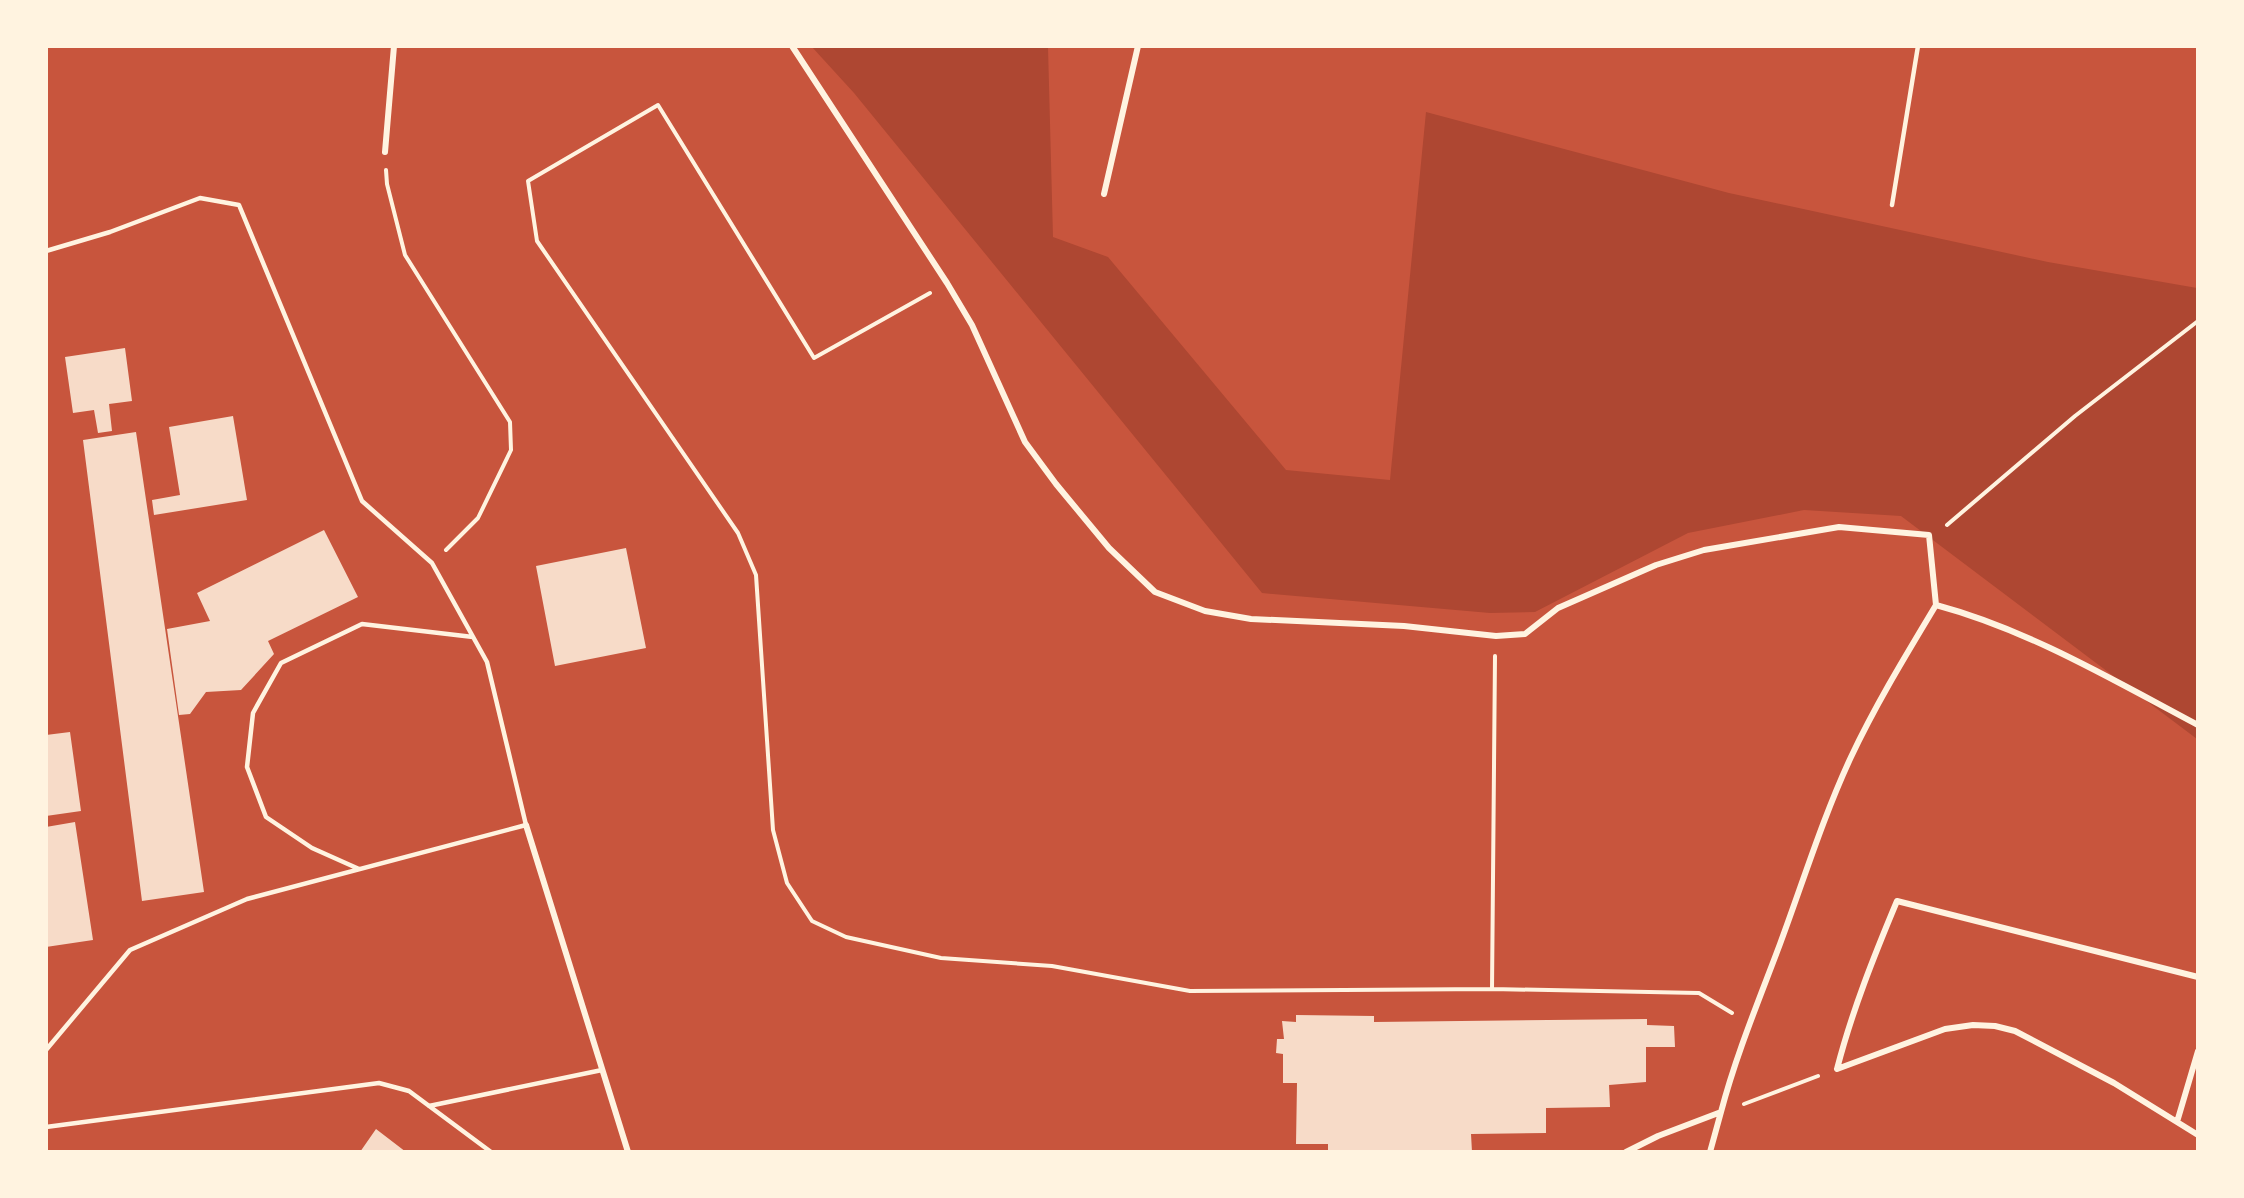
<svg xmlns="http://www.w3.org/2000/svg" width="2244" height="1198" font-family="Poppins,sans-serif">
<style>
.green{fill:#ae4732}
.building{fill:#f7dbc8}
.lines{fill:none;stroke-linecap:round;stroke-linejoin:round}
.path{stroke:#fff3e0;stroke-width:4}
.service{stroke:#fff3e0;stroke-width:4.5}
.minor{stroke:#fff3e0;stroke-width:6}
</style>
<rect width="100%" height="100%" fill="#c8553d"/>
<path class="green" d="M812,47H1048L1053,237L1108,257L1286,470L1390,480L1426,112L1729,193L2048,262L2197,288V739L1901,516L1804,510L1688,533L1535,612L1490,613L1262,593L854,93Z"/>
<path class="building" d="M125,348L132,401L109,404L112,431L98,433L94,410L73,413L65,357Z
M233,416L247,500L154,515L152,500L180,495L169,427Z
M136,432L204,892L142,901L83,440Z
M324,530L358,597L268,641L274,654L241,690L206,692L190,714L179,715L167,629L210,621L197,593Z
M626,548L646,648L555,666L536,566Z
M70,732L81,811L46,816V735Z
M75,822L93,940L46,947V827Z
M1296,1015L1374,1016V1022L1647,1019V1025L1674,1026L1675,1047H1646V1082L1609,1085L1610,1107L1546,1108V1133L1471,1134L1472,1152H1328V1144H1296L1297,1083H1283V1054L1276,1053L1277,1039H1284L1282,1021L1296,1022Z
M376,1129L406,1152H360Z"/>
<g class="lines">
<path class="path" d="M386,170L387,184L405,255L510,422L511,450L478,518L446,550
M930,293L814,358L658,105L528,181L537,241L738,533L756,575L773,830L787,883L812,921L846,937L941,958L1052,966L1190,991L1492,989L1699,993L1732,1013
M1947,525L2075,416L2198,321
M1492,989L1495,656
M1744,1104L1818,1076"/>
<path class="service" d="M1892,205L1918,46
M46,251L110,232L200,198L239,205L362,501L432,563L487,662L526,825L247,899L130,950L46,1050
M359,869L312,848L266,817L247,767L253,713L281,663L362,624L473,637
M429,1106L602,1070
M46,1127L379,1083L409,1091L491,1152"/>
<path class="minor" d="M792,46L947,283L972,325L1025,442L1056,484L1109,548L1155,592L1205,611L1251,619L1404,626L1496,636L1525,634L1558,608L1656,565L1704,550L1839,527L1929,535L1936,605
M385,152L394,46
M1104,194L1138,46
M526,825L628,1152
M1837,1069C1852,1011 1874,956 1897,901L2198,977
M1837,1069L1945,1029L1973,1025L1995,1026L2015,1031L2114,1083L2198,1135
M2177,1122L2198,1051
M1626,1152L1658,1136L1721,1112C1736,1055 1759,1000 1780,944C1803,882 1823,817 1851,757C1876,704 1906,655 1936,605C2029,630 2113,680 2198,725
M1710,1152L1721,1112"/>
</g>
<rect width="2244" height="1198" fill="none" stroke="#fff3e0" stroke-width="96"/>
</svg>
